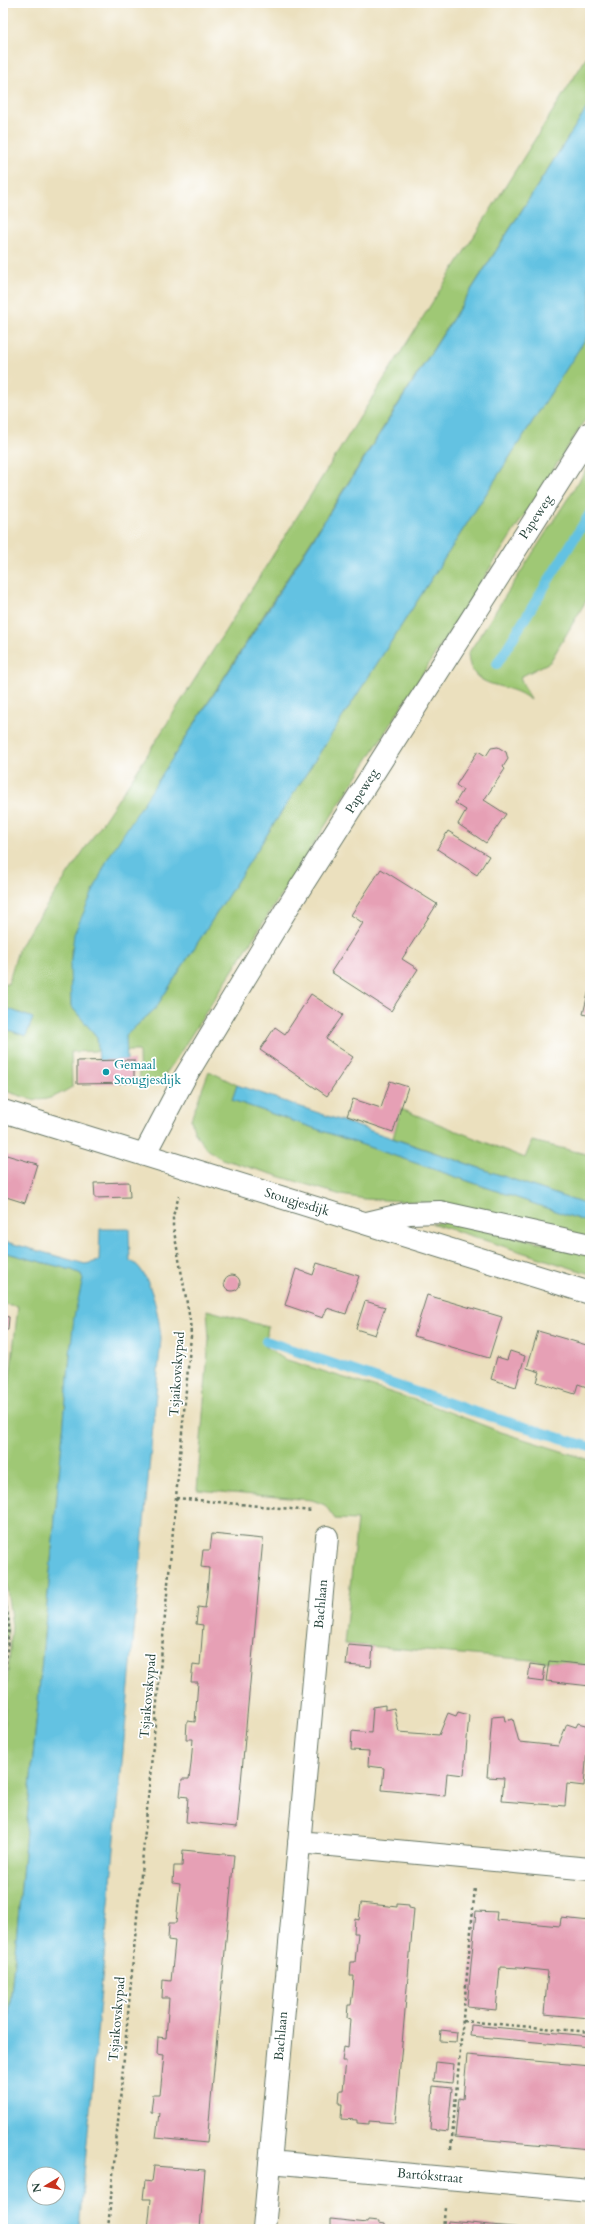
<svg xmlns="http://www.w3.org/2000/svg" width="593" height="2232" font-family="Cardo,serif">
<style>
.green{fill:#9fc874;stroke:#5f8254}
.water{fill:#64c2e2;stroke:#42808b;fill-rule:evenodd}
.lines{fill:none;stroke-linecap:round;stroke-linejoin:round}
.stream{stroke:#64c2e2;stroke-width:10}
.building{fill:#e6a0b5}
.minor-casing{stroke:#667664;stroke-width:24}
.path{stroke:#667664;stroke-width:2.5;stroke-dasharray:3 3;stroke-linecap:butt}
.minor{stroke:#fff;stroke-width:22}
.culture-dot{fill:#0f9aa8;stroke:#fff;stroke-width:1.5}
.labels{text-anchor:middle;dominant-baseline:central;stroke-width:3.5;stroke-linejoin:round;paint-order:stroke}
.street-label{font-size:13px;fill:#1f3d34;stroke:#fff}
.culture-label{font-size:13px;fill:#0d838f;stroke:#fff;text-anchor:start}
</style>
<rect width="100%" height="100%" fill="#fff"/>
<filter id="ink" filterUnits="userSpaceOnUse"><feTurbulence type="fractalNoise" baseFrequency=".025" numOctaves="2"/><feDisplacementMap in="SourceGraphic" scale="8" xChannelSelector="R" yChannelSelector="G"/><feConvolveMatrix kernelMatrix="1 2 1 2 8 2 1 2 1" color-interpolation-filters="sRGB"/></filter>
<filter id="wash" filterUnits="userSpaceOnUse"><feTurbulence type="fractalNoise" baseFrequency=".012" numOctaves="4" result="noise"/><feDisplacementMap in="SourceGraphic" scale="16" xChannelSelector="R" yChannelSelector="G"/><feGaussianBlur stdDeviation="0.9" result="paint"/><feColorMatrix in="noise" values="0 0 0 0 0 0 0 0 0 0 0 0 0 0 0 0 0 1.4 0 .05"/><feComposite in="paint" operator="in"/></filter>
<g filter="url(#wash)">
<rect width="100%" height="100%" fill="#ebe0be"/>
<path class="green" d="M590,52V103L175,754L71,950V1006L97,1037L98,1051L71,1052L72,1087C41,1106 36,1101 3,1090V1028L26,1036L33,1018L3,1007V983L8,984L19,947L137,771Z
M590,332V412L174,1062L160,1082L140,1088L139,1051H126V1035L155,1009Z
M590,464V594L550,662L520,677L530,700C509,680 470,693 468,654Z
M209,1071L237,1085L232,1100L590,1223V1238L420,1202L365,1199L341,1195L222,1159C205,1150 194,1137 191,1119Z
M401,1109L525,1158L532,1141L590,1155V1206L393,1138Z
M446,1222L590,1253V1274L431,1223Z
M3,1252L72,1270L81,1274L83,1279L71,1345L3,2081V1732L12,1626L5,1575L7,1548L3,1529V1441L18,1306L3,1304Z
M207,1310L268,1327L265,1346L284,1359L428,1404L501,1432L590,1460V1665L344,1644L357,1520L335,1519L325,1505L312,1500L197,1490L209,1339Z
M3,1599L8,1630L3,1680Z"/>
<path class="water" d="M590,103V332L155,1009L126,1035L127,1060L99,1061L97,1037L71,1006L70,967L74,934L108,858L254,632Z
M3,1007L33,1018L26,1036L3,1028Z
M237,1085L590,1206V1223L232,1100Z
M100,1229H129L130,1261C150,1267 160,1320 161,1339L79,2229H3V2081L71,1345L74,1317L83,1279L81,1274L72,1270L3,1252V1241L85,1264L99,1261ZM34,2174H58V2198H34Z"/>
<g class="lines">
<path class="stream" d="M497,664L590,513
M266,1341L466,1409L590,1447"/>
</g>
<g id="blocks">
<path class="building" d="M498,747L506,752L508,759L503,767L505,769L484,800L506,814L486,843L458,824L466,810L455,803L463,790L456,785L478,751L486,756L491,748Z
M448,831L489,856L477,875L437,849Z
M381,869L437,904L402,959L418,969L391,1011L331,972L363,923L351,915Z
M589,990H590V1016L583,1014Z
M311,994L343,1015L326,1039L353,1057L327,1096L260,1050L275,1027L285,1034Z
M127,1060H134V1083L77,1084V1061Z
M390,1081L408,1087L393,1132L347,1116L353,1099L381,1108Z
M3,1154L37,1164L25,1203L3,1196Z
M129,1182L130,1197L95,1198L94,1183Z
M317,1263L359,1276L346,1314L327,1308L323,1318L285,1305L296,1269L313,1275Z
M224 1283a8 8 0 1 1 16 0a8 8 0 1 1-16 0Z
M427,1295L502,1317L489,1358L414,1336Z
M365,1301L385,1307L375,1335L356,1329Z
M3,1316L9,1317L8,1330H3Z
M538,1331L590,1346V1388L578,1384L575,1394L537,1382L540,1372L527,1368Z
M510,1351L525,1356L516,1387L491,1379L497,1357L507,1360Z
M212,1534L263,1539L237,1827L186,1822L188,1797L180,1796L182,1779H189L191,1764L193,1739H186L187,1721L195,1722L198,1682H191L193,1664L200,1665L203,1625L196,1624L198,1607L205,1608L207,1592L209,1568L201,1567L203,1550H210Z
M348,1645L373,1647L371,1667L346,1665Z
M549,1661L590,1665V1686L546,1681Z
M530,1664L545,1666L543,1682L528,1680Z
M385,1705V1710L394,1708L399,1732L439,1735L448,1713L456,1716L458,1712L469,1715L464,1775L447,1773L445,1796L382,1790L384,1768L368,1766L369,1751L351,1750L352,1731L371,1733L373,1707Z
M504,1716L505,1721L513,1719L519,1742L558,1746L567,1724L576,1727L578,1723L589,1726L584,1786L567,1784L565,1806L502,1801L504,1778L487,1777L492,1717Z
M183,1850L234,1855L207,2143L156,2138L159,2113L151,2112L153,2095H160L164,2055L157,2054L158,2037L166,2038L169,1998H162L163,1980L171,1981L175,1941L168,1940L169,1923H176L180,1884L173,1883L174,1866H182Z
M361,1903L397,1907V1904L409,1905V1908L414,1909L395,2123L369,2121V2124L357,2123V2120L341,2119L342,2104H339L340,2090H343L346,2061H342L344,2047L348,2048L349,2032L350,2019L347,2018L348,2005H351L353,1990L354,1976H350L351,1962H355L358,1933H354L355,1919L359,1920Z
M476,1911L497,1912L496,1920L560,1926L561,1918L590,1921V2018L544,2014L548,1971L520,1968L500,1967L496,2010L467,2007Z
M471,2025L590,2036V2047L470,2036Z
M441,2030L457,2032L456,2042L440,2041Z
M467,2055L590,2066V2149L455,2137L459,2098L463,2099Z
M436,2062L454,2064L452,2083L434,2081Z
M433,2086L452,2088L448,2131L430,2129Z
M154,2166L205,2170L200,2229H148L151,2199H143L145,2181L152,2182Z
M331,2219L367,2223L368,2220L379,2221V2223L385,2224V2229H331Z
M448,2221L523,2228V2229H447Z"/>
</g>
</g>
<g filter="url(#ink)">
<use href="#blocks" fill-opacity="0" stroke="#667664" stroke-width="1"/>
<g class="lines">
<g class="minor-casing">
<path id="minor" d="M3,1111L590,1293
M144,1155L185,1077L286,910L590,433
M367,1223L409,1213L440,1212L590,1245
M299,1842L590,1869
M270,2162L590,2191
M264,2229L327,1537"/>
</g>
<path class="path" d="M176,1498L312,1511
M3,1553V1561
M3,1589L9,1624L3,1702
M463,2021L590,2032
M451,2149L475,1887
M108,2229L191,1336L190,1320L173,1226V1216L179,1196
M443,2229L445,2208"/>
<use href="#minor" class="minor"/>
</g>
</g>
<circle class="culture-dot" cx="106" cy="1072" r="4"/>
<g class="labels">
<g class="street-label">
<text transform="translate(536 517) rotate(-57)">Papeweg</text>
<text transform="translate(362 791) rotate(-58)">Papeweg</text>
<text transform="translate(297 1202) rotate(17)">Stougjesdijk</text>
<text transform="translate(177 1374) rotate(-86)">Tsjaikovskypad</text>
<text transform="translate(321 1604) rotate(-85)">Bachlaan</text>
<text transform="translate(148 1696) rotate(-85)">Tsjaikovskypad</text>
<text transform="translate(117 2019) rotate(-85)">Tsjaikovskypad</text>
<text transform="translate(281 2036) rotate(-85)">Bachlaan</text>
<text transform="translate(430 2176) rotate(5)">Bartókstraat</text>
</g>
<g class="culture-label">
<text x="114" y="1065">Gemaal<tspan x="114" dy="15">Stougjesdijk</tspan></text>
</g>
</g>
<rect width="593" height="2232" fill="none" stroke="#fff" stroke-width="16"/>
<g transform="translate(46 2186) rotate(260)"><circle r="19" fill="#ffffff" stroke="#a5b1ae"/>
<path d="M0-3L7 15L0 10L-7 15Z" fill="#c8321e"/>
<text y="-6" font-size="11" font-weight="bold" text-anchor="middle" fill="#1f3d34">N</text>
</g>
</svg>
